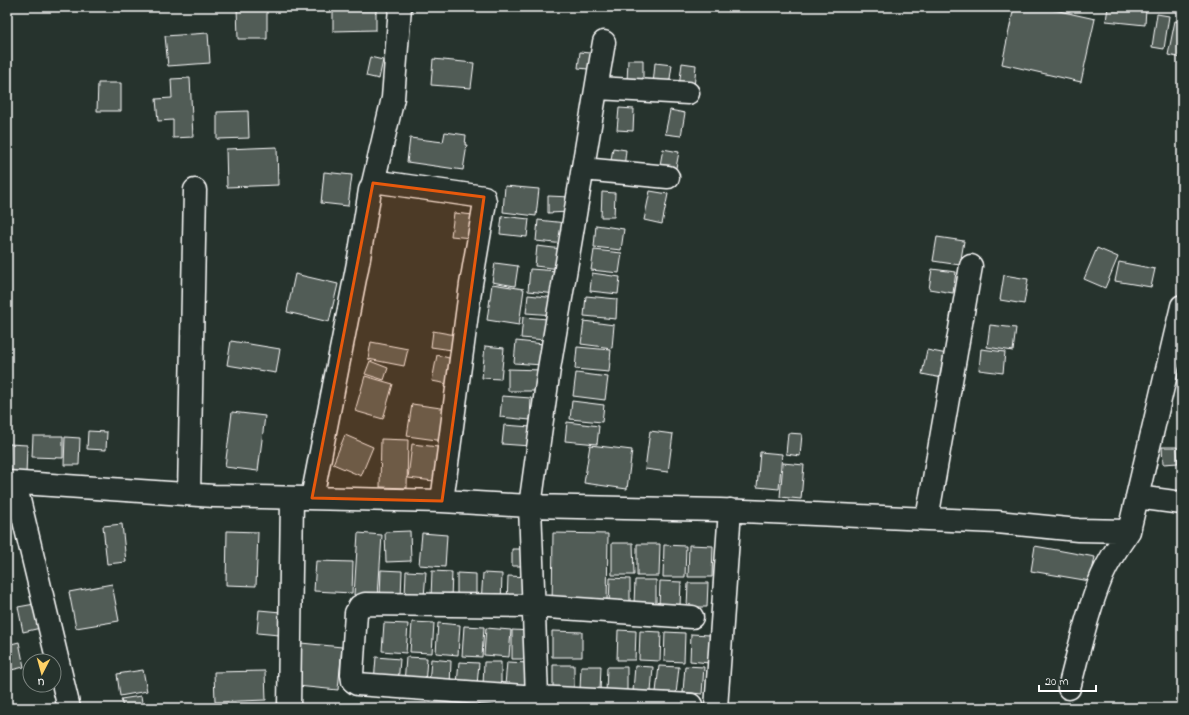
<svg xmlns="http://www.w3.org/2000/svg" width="1189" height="715" font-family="'Indie Flower',sans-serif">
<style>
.building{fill:#515c57;stroke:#fff}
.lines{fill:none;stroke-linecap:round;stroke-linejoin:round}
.minor-casing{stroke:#fff;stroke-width:25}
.minor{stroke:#26332d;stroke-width:22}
.marked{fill:#e8590c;fill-opacity:0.2;stroke:#e8590c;stroke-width:3;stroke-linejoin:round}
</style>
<rect width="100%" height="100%" fill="#26332d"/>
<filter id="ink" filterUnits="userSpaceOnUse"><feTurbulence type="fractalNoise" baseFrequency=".025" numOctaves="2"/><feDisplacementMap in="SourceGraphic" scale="8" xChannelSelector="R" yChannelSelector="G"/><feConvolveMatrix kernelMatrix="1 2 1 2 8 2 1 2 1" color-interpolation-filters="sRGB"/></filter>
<g filter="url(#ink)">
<path class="building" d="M237,7H267V39H238Z
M1014,7H1041L1095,19L1081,82L1002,64Z
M1108,7L1146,8L1145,25L1106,21Z
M376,10V30L333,31V11Z
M1157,14L1169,16L1164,49L1152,47Z
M1175,21L1182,22V58L1168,55Z
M208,33L210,63L168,66L165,36Z
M580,52L599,54L598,70L578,68Z
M370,57L383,60L379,79L366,76Z
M433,59L474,63L471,88L431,85Z
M628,60H643V82H627Z
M655,63L672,65L669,86L653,85Z
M682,63L696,65L694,89L679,87Z
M190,78L193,137L173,138V120L158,121L156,99L172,98L171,79Z
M98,83H121V111H97Z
M619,108L634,109L633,131L617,130Z
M670,110L685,113L681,136L665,134Z
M248,111L249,138L217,139V112Z
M445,132L466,135L465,145H467L463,170L407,162L410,138L443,142Z
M277,147L278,185L227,187L226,149Z
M613,148L626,150L624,168L610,166Z
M663,149L679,152L675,173L659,170Z
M324,172L352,175L348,206L321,203Z
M505,186L539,189L536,216L503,212Z
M650,191L668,194L662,224L644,220Z
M602,192L615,193L614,217H601Z
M548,196L571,197V212L548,213Z
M454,213L474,215L471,238L451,236Z
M502,216L529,219L527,237L500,234Z
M538,220L566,223L564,244L536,241Z
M596,225L624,229L621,250L594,247Z
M937,237L964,241L960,265L933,261Z
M537,246L562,249L560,269L535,266Z
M1097,248L1118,257L1105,288L1084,279Z
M594,250L622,253L619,273L591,270Z
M1119,262L1155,269L1151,287L1115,281Z
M495,263L518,266L515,286L492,282Z
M530,269L558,271L556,294L528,291Z
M932,269L956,272L953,293L929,289Z
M592,273L620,277L618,294L590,291Z
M295,274L338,284L329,322L287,312Z
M1004,275L1028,279L1024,304L1000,300Z
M492,284L524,289L519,325L487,320Z
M528,295L556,298L554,315L526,313Z
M586,296L617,299L616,319L584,316Z
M523,317L548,319L546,340L521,338Z
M584,321L614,325L612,348L581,344Z
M990,325L1016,328L1013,351L987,347Z
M433,331L461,336L459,351L431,347Z
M231,341L280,349L276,373L227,365Z
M516,341L544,344L542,365L514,363Z
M371,342L408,349L404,366L368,359Z
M485,346L504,348L501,379L482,378Z
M577,347L611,350L609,372L575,369Z
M981,349L1005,352L1003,373L979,370Z
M927,350L952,355L947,379L922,374Z
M437,355L453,359L448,384L432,381Z
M370,361L388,368L384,380L365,374Z
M508,369L541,370L540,391H508Z
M576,373L608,377L605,400L573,396Z
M365,376L393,384L383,419L355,411Z
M502,396L531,398L530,420L500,417Z
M572,401L604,405L602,422L570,419Z
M412,404L448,409L444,441L407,436Z
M232,412L265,416L258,471L225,467Z
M567,422L599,426L597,444L565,441Z
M504,425L531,427L530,446L502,444Z
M88,431L107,432L106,450L87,449Z
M650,431L673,434L668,472L645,469Z
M788,433L802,434L800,456L786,454Z
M345,435L373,447L361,476L333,464Z
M33,436H63V458L32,457Z
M65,437L80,438L79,465H64Z
M381,439L408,440L407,488L380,487Z
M9,444L27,445L26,476L8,475Z
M412,444L447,448L443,482L408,478Z
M590,445L632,450L627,489L584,483Z
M1162,447H1177L1178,463L1163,464Z
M760,452L782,454L779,489L757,487Z
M783,463L804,465L801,499L780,497Z
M122,524L126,562L107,564L103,526Z
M227,531L258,532L256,586L226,585Z
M410,531L411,561L386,562L385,532Z
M358,533L382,535L378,596L354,595Z
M422,533L447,535L445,567L419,565Z
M553,533L608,534L607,607L552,606Z
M612,543H633L634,575H612Z
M637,544H660L659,576H637Z
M664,545L686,546L685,577H663Z
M689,545L713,546L712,577H688Z
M1035,546L1095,557L1090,581L1031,571Z
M512,549H528V566H512Z
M316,561L353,562L352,593L314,591Z
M381,570L402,571L401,598L380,597Z
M406,571L426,572L424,597H405Z
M432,571L452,572L451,599L431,598Z
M457,573L476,574V602L457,601Z
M483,573L502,574L501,604L481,603Z
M508,576L531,577L529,604L507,603Z
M610,578L630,579V605L609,604Z
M635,580H656V604H634Z
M660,581L681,582L680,606H659Z
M688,583H708L707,607H687Z
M112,584L119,621L76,628L69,592Z
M40,603L45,627L23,632L18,607Z
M259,610L281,612L279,635L257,633Z
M412,622L434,623L432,653L410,652Z
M384,623L408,624L406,653L382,651Z
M438,623L460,625L458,655L436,653Z
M464,626L484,627L482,657L462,656Z
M486,628L511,630L509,657L484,655Z
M512,630L533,631L532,659H512Z
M618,630L636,631L635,660H617Z
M552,631L582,632V657H552Z
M640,631L661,632L660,661L639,660Z
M665,632L685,633L684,662L664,661Z
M691,634L710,635L709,663L690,661Z
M19,642L24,667L7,671V645Z
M301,643L342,647L338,690L297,686Z
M376,657L400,659L398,684L374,682Z
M406,657L427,658L425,685L404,684Z
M431,659L451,661L450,687L429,685Z
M459,662L479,663L477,685L457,684Z
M484,662H501V686H483Z
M507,662L529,663L527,686L505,685Z
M553,665H574V692H553Z
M581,666H601L600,691L580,690Z
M635,666L653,667L651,692L633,691Z
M659,666L679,667L676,694L656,692Z
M685,666L704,667L702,694L683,692Z
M607,667H627V694L606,693Z
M143,670L147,691L120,696L117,674Z
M265,671L266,700L215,702L214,672Z
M141,696L143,708H123L121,699Z
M226,705H244V708H226Z"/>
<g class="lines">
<g class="minor-casing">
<path id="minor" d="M604,42L549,369L530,506L537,697L357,684L353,681L352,674L356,613L360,606L365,604L534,606L692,617
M597,88L688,93
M583,169L668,177
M373,183L380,182L477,196L484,197L485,202L471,284L442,501
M7,482L214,496L442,501L530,506L720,510L997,522L1078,530L1129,531
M15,483L69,708
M189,494L195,190
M1137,497L1182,503
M312,498L359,258L370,190L373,183L393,98L400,7
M927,519L971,266
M1069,688C1079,651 1087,612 1102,576C1109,560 1119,545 1129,531L1182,306
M537,697L691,705
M289,708L292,499
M716,708L730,510"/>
</g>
<use href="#minor" class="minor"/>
</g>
</g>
<path class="marked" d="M373,183L484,197L442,501L312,498Z"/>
<rect width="1189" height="715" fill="none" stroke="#26332d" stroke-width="24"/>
<rect x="12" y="12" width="1165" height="691" fill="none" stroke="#fff" stroke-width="1.5" filter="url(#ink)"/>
<g transform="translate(42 673) rotate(186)"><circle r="19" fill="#26332d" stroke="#7d8581"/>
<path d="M0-3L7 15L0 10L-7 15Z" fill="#ffd166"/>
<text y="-6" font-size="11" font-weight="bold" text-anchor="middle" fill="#ffffff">U</text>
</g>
<path d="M1039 685v6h57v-6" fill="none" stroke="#ffffff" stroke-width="2"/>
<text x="1045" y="685" font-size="12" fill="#ffffff" stroke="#26332d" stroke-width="3" paint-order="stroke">20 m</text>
</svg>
